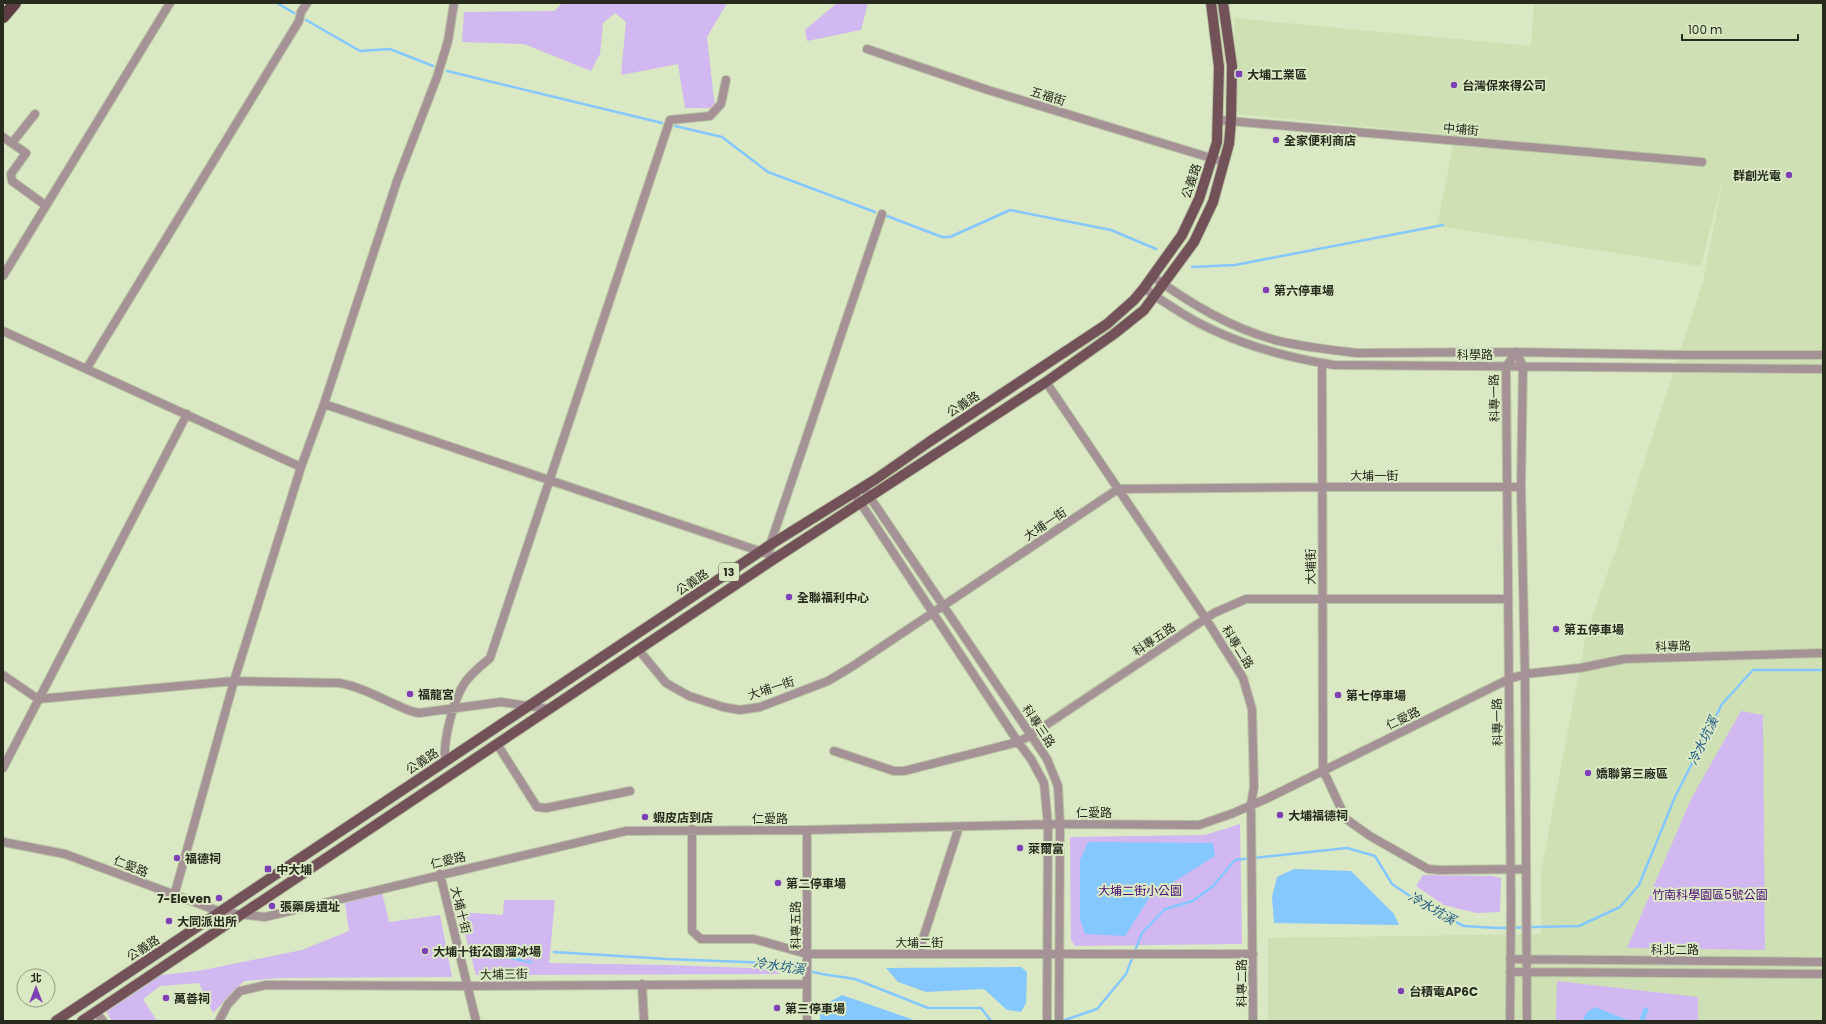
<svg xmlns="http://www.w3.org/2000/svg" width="1826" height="1024" font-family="Poppins,'Noto Sans TC',sans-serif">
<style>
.built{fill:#cfe1b4}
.green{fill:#d2b8f1}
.water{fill:#85c7ff}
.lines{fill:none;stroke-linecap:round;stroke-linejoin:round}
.stream{stroke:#85c7ff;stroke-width:2.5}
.minor-casing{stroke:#bac6a5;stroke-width:10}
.major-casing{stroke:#bac6a5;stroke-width:12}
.highway-casing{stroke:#bac6a5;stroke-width:14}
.minor{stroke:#a59296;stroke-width:8}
.major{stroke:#725258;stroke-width:10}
.highway{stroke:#5e3b43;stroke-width:12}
.poi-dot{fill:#7e40b6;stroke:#dae8c3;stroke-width:1.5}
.labels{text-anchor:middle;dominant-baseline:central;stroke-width:4;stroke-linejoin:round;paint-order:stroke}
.shield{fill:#dae8c3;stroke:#5c644f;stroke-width:1}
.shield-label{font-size:11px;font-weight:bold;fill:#262b1d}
.poi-label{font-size:12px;font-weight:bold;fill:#262b1d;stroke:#dae8c3;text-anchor:start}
.street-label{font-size:12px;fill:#262b1d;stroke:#dae8c3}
.park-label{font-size:12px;fill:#4a0b76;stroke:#dae8c3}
.water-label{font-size:13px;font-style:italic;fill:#1a5885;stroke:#dae8c3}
</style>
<rect width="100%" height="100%" fill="#dae8c3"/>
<path class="built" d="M1534,3H1823V1021H1268V938L1541,934V872L1586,635L1617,546L1704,278L1724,173L1701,266L1437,226L1455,135L1236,114L1234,18L1531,46Z"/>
<path class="green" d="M562,3H727L707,37L715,108H685L678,64L621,75L626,22L615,13L603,23L600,54L591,71L524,44L462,42L464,12L555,11Z
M837,3H868L861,30L807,41L805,30Z
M1741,711L1763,715L1765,950L1627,948L1691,799Z
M1240,824L1242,944L1075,946L1071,940L1070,837L1205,835Z
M1423,875L1492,876L1501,878L1500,912L1476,913L1444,905L1416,886Z
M382,892L389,922L440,915L452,977L280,978L244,981L213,1013L199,983L160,986L143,999L157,1021H112L106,1011L160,975L198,971L302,950L349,931L345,903Z
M504,900H555L549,963L666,965L775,969L780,974L476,975L459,912L503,915Z
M1557,981L1698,997V1021H1556Z"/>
<path class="water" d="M1088,842L1213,843L1215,856L1150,897L1125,936L1085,934L1080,919V860Z
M1294,869L1351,871L1394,914L1399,925L1274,923L1272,897L1277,877Z
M495,944L525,961L531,960L532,964L504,958L501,952L493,950L492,946Z
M1021,967L1027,972L1026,1003L1021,1012L1007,1010L984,989L926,992L898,982L886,968Z
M842,995L917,1021H820V1007Z
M1595,1007L1625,1019L1636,1021H1582L1587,1012Z
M1644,1007L1649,1009L1644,1021H1639Z"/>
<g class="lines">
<path class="stream" d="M277,3L294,13
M306,20L360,51L390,49L433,66
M447,71L662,123
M675,126L722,137L768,172L875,212
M887,216L942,237H950L1010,210L1111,230L1156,249
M1192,267L1235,265L1443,225
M554,952L667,959L774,963L822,974L855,979L928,1008H981L991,1021
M1062,1021L1097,1009L1126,974L1142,933L1165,909L1193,901L1213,886L1235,860L1347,848L1375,856L1392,884L1432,911L1464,926L1497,928L1579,926L1620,907L1639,885L1675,797L1722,704L1753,670H1823"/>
<g class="minor-casing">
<path id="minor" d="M867,49L988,90L1224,162
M1218,120L1702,162
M3,137L26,153L11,174L12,181L45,205
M12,143L35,114
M3,276L170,3
M1152,276C1191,304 1232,329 1279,341C1304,347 1331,350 1357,353L1516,352L1684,355H1823
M1144,288C1153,295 1162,301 1172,307C1221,340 1277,356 1334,365L1823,369
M3,331L301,467
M1516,352L1523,366L1521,487L1525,674L1527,1021
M1322,363L1323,770L1346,819L1370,836L1428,869L1440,870L1526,869
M87,368L299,21L301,12L307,3
M1046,382L1206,619L1243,678L1252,709L1254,787L1251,804L1253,1021
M324,404L777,557
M863,487L1047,759L1058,786L1060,824L1059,1021
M854,493L1018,742L1031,759L1044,783L1048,825L1047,1021
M771,547L770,545L882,214
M638,649L666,683L689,696L723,707L740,710L760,707L828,681L853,666L1118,489L1322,487H1521
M3,675L38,699L234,681L339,683C357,686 375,695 392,703C402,707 407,711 419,713L501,702L549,709
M497,744L537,807L546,808L630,791
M834,751L894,771H904L1018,742L1031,735L1214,613L1246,599H1508
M445,761C443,741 453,701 464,684C470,674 481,666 490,658L670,120L710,116L721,104L726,80
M3,768L187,414
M692,829V931L701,939H754L807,954H1253
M3,842L65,854L221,912L265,917L626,831L807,830L1060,824L1199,825L1231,814L1266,799L1509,679L1525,674L1580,668L1624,659L1823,653
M440,874L476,1021
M174,896L234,681L301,467L324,404L397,181L437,77L448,41L454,3
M918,954L959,827
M1510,959L1823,962
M1510,972L1823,974
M642,984L644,1021
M96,1012L103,1021
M219,1021L228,1004L240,991L266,985L468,986L807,984
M807,1021V830
M1510,1021L1511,907L1506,367L1516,352"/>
</g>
<g class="major-casing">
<path id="major" d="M56,1021L770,545L876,479L929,442L1107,324L1134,300L1144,288L1182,235L1199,199L1217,142L1219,67L1211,3
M82,1021L777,557L1046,382L1114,334L1144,310L1194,242L1213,202L1224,162L1229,144L1231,121L1232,66L1223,3"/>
</g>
<g class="highway-casing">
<path id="highway" d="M3,17L15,3"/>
</g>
<use href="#minor" class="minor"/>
<use href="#major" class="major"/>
<use href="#highway" class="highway"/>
</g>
<g class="poi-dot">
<rect x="1235" y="70" width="8" height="8" rx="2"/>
<circle cx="1454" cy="85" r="4"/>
<circle cx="1276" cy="140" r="4"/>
<circle cx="1789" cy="175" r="4"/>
<circle cx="1266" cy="290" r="4"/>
<circle cx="789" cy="597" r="4"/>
<circle cx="1556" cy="629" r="4"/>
<circle cx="410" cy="694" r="4"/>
<circle cx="1338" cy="695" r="4"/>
<circle cx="1588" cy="773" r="4"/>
<circle cx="1280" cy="815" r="4"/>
<circle cx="645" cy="817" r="4"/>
<circle cx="1020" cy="848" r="4"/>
<circle cx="177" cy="858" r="4"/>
<rect x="264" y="865" width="8" height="8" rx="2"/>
<circle cx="778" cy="883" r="4"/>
<circle cx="219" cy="898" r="4"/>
<circle cx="272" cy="906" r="4"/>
<circle cx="169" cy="921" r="4"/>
<circle cx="425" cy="951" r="4"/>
<circle cx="1401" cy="991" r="4"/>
<circle cx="166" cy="998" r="4"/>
<circle cx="777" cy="1008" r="4"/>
</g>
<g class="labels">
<rect class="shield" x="719" y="563" width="20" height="18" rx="3"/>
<g class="shield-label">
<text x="729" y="572">13</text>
</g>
<g class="poi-label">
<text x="1247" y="74">大埔工業區</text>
<text x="1462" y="85">台灣保來得公司</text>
<text x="1284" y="140">全家便利商店</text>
<text x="1781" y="175" text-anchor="end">群創光電</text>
<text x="1274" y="290">第六停車場</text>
<text x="797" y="597">全聯福利中心</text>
<text x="1564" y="629">第五停車場</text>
<text x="418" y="694">福龍宮</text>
<text x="1346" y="695">第七停車場</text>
<text x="1596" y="773">嬌聯第三廠區</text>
<text x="1288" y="815">大埔福德祠</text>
<text x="653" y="817">蝦皮店到店</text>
<text x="1028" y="848">萊爾富</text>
<text x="185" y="858">福德祠</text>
<text x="276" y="869">中大埔</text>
<text x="786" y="883">第二停車場</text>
<text x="211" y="898" text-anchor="end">7-Eleven</text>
<text x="280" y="906">張藥房遺址</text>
<text x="177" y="921">大同派出所</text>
<text x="433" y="951">大埔十街公園溜冰場</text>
<text x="1409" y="991">台積電AP6C</text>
<text x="174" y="998">萬善祠</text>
<text x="785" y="1008">第三停車場</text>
</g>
<g class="street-label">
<text transform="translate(1048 96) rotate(17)">五福街</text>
<text transform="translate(1461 129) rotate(5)">中埔街</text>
<text transform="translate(1191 181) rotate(-71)">公義路</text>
<text x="1475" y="354">科學路</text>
<text transform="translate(1494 398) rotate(-91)">科專一路</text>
<text transform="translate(963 404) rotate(-33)">公義路</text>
<text x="1374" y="475">大埔一街</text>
<text transform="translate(1045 524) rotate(-34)">大埔一街</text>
<text transform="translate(1310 567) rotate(-90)">大埔街</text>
<text transform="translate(692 582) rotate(-34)">公義路</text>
<text transform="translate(1154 639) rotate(-34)">科專五路</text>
<text transform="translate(1673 646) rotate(-2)">科專路</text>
<text transform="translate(1238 647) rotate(58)">科專二路</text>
<text transform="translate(771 688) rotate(-18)">大埔一街</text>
<text transform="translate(1403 718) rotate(-26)">仁愛路</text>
<text transform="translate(1497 722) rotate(-91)">科專一路</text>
<text transform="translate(1039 726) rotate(56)">科專三路</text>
<text transform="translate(422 761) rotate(-34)">公義路</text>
<text x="1094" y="812">仁愛路</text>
<text x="770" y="818">仁愛路</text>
<text transform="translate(448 860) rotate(-13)">仁愛路</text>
<text transform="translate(131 866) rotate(22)">仁愛路</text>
<text transform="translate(461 910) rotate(76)">大埔十街</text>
<text transform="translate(795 925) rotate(-90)">科專五路</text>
<text x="919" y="942">大埔二街</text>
<text transform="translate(143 948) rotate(-33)">公義路</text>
<text x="1675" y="949">科北二路</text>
<text transform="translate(504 974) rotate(-1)">大埔三街</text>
<text transform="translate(1241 983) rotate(-90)">科專二路</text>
</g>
<g class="park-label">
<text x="1140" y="890">大埔二街小公園</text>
<text x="1710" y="894">竹南科學園區5號公園</text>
</g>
<g class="water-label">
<text transform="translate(1703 741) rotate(-64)">冷水坑溪</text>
<text transform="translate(1432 908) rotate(30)">冷水坑溪</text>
<text transform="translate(779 966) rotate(8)">冷水坑溪</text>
</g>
</g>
<rect width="1826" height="1024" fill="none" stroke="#262b1d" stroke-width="8"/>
<g transform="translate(36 988)"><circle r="19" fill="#dae8c3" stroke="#929c81"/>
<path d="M0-3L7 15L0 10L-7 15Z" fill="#7e40b6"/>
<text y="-6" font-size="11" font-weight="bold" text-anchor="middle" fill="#262b1d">北</text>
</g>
<path d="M1682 34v6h116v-6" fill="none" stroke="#262b1d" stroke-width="2"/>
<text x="1688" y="34" font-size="12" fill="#262b1d" stroke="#dae8c3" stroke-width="3" paint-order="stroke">100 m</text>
</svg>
